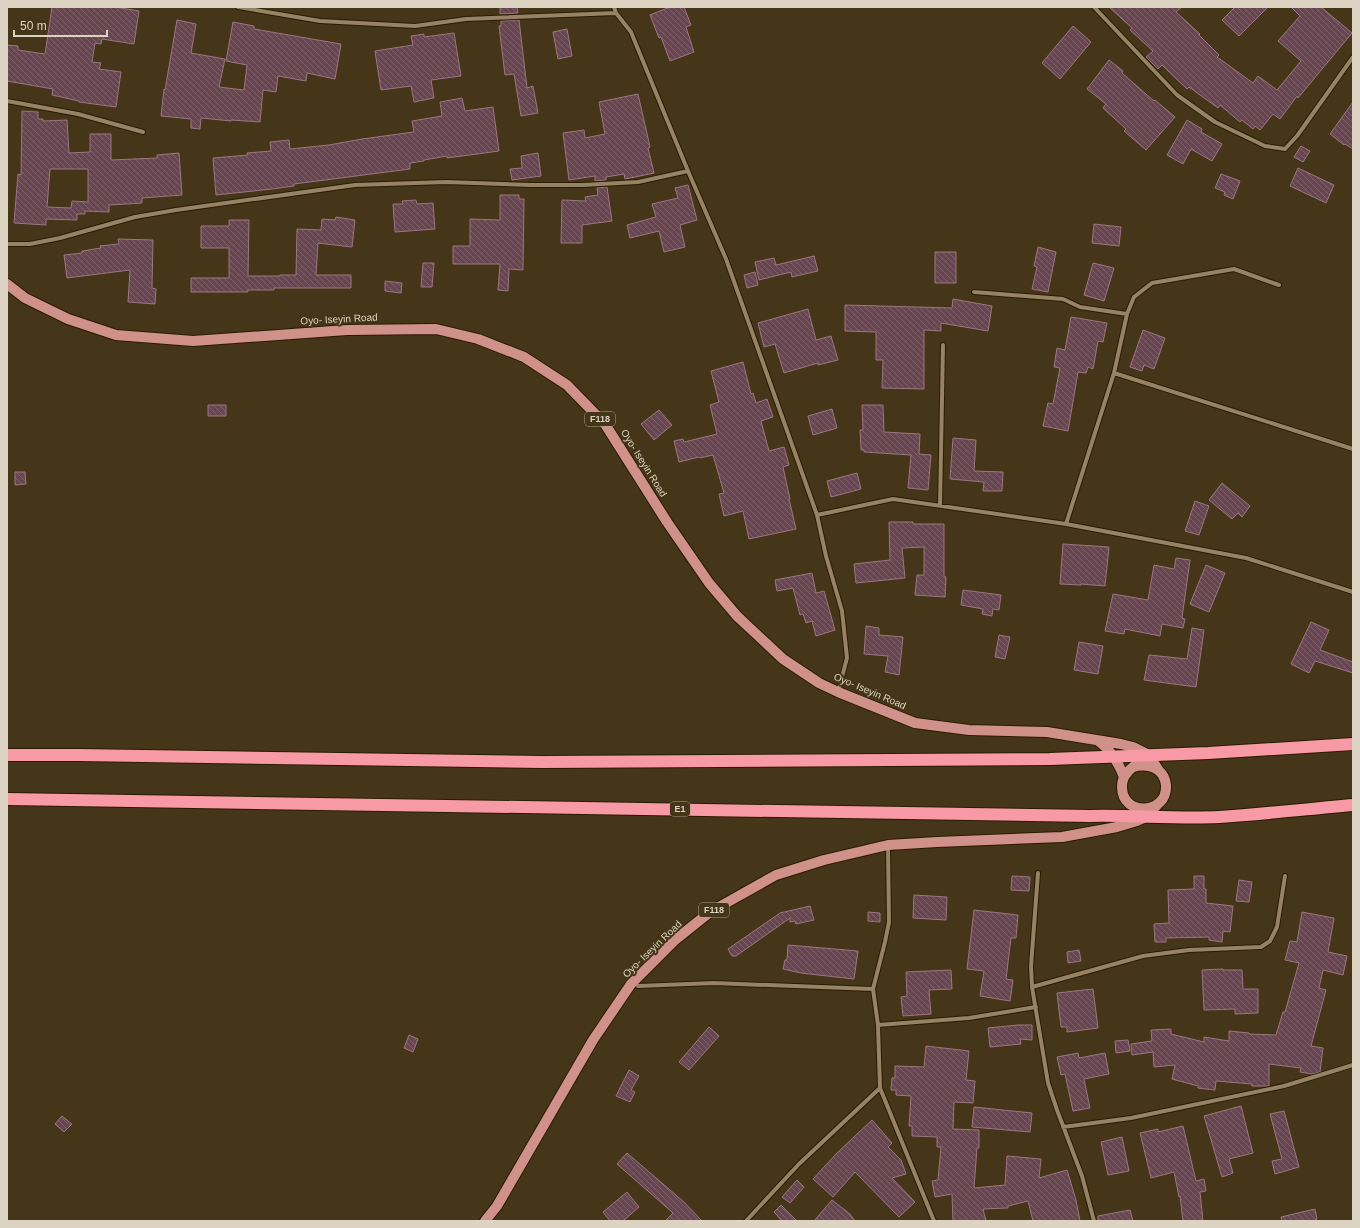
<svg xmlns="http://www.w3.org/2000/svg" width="1360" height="1228" font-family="Helvetica,sans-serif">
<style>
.building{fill:url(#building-back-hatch);stroke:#9b7681;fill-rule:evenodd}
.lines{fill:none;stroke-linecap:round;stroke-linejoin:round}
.minor-casing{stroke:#2b1c01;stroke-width:6}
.primary-casing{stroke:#2b1c01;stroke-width:12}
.motorway-casing{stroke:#2b1c01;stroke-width:14}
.minor{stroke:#968365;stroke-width:4}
.primary{stroke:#d1918b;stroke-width:10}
.motorway{stroke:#f89aa5;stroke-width:12}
.labels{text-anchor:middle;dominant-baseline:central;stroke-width:4;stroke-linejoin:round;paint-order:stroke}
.shield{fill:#453519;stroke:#afa490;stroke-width:1}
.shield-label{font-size:9px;font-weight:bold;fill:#ddd3c3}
.street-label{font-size:10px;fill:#ddd3c3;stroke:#453519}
</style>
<defs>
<pattern id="building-back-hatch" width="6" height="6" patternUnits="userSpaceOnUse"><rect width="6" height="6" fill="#684651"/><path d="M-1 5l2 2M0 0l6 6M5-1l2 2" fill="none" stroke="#7d6068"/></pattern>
</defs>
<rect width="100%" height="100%" fill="#453519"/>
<path class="building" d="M52,7H115L139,11L134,44L102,39L101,44L95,43L92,62L101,63L99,69L121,72L116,107L79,102V101L52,95L53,89L7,81V45L18,46V50L45,54Z
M500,7H517L518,13L500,14Z
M670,7H684L691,25L686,27L694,52L670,61L661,37L659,38L650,15Z
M1109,7H1182L1176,12L1200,34L1199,35L1219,55L1217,57L1253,83L1258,76L1277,90L1301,61L1278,41L1300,16L1291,7H1321L1352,33L1298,98L1297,96L1280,119L1273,114L1260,130L1255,126L1253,129L1242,120L1240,122L1220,105L1218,108L1189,87L1187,89L1162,65L1158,69L1146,57L1153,51L1130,30L1132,28Z
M1235,7H1268L1239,36L1222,20Z
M177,20L196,24L191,53L225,59L219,87L244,90L247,65L226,61L233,22L254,26V29L341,44L335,79L307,73L306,81L278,76L276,92L263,90L260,122L231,120V121L201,118L200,129L191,128V119L161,116L164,89L165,90Z
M519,20L527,88L533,86L538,113L521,116L514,74L505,75L499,26H501V21Z
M1073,26L1091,42L1060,79L1042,63Z
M567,29L572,56L558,59L553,32Z
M454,33L461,76L431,80L434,98L414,102L411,86L381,90L375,51L413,45L411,36L424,34V37Z
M1109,60L1123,71L1122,73L1154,101L1155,100L1175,117L1146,150L1124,131L1126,129L1103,108L1106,104L1087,89Z
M638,94L650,147L648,148L654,173L625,179L624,174L606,177V180L595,181V176L569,180L563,133L584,130L585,138L605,134L599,102Z
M462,98L465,111L493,107L499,151L447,158V156L424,160V161L410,163V169L294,184V186L272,189L216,195L213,158L248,155L247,153L271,151L270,142L289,140L290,149L329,145L362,139L414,132L412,121L442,116L440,102Z
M1353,102V149L1345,144L1344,145L1330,134Z
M22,111L38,112V119H43V121L67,120L69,153L90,152V134H111V160L157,158V155L179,153L182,195L142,198V203L109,205V212L85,211V214H77V220L46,219V225L14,223L18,174L21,175ZM50,169H88V202L72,201L71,208L47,207Z
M1187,120L1202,129L1201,132L1222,144L1212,161L1191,149L1183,164L1167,155Z
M1301,146L1310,151L1303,162L1294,157Z
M538,153L541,176L512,180L510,169L522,168L521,156Z
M1298,168L1334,185L1326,203L1290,186Z
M1221,174L1240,181L1233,199L1224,195L1225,192L1215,188Z
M688,185L697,220L680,225L685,247L664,252L659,231L630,238L627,225L656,217L652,204L678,198L675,188Z
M607,187L612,221L582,225V243H561L562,200L586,201L585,197L598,195L597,188Z
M500,195H519V199H524L523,270L509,269L508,291L498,290L500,264H453V246H470V219L500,220Z
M416,200L417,204L433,203L435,229L395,232L393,204H403L402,201Z
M336,217L355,220L352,247L318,243L316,275H351V288H274V290H248V292H191V278H229V248H201V226H229V220H249L248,276H280V275H296L297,229L321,230L322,219L335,220Z
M1094,224L1121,227L1119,246L1092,243Z
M118,239L153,240L152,288L156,289L155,304L128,302L130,270L67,278L64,255L82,253V251L101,248L100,246L119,244Z
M1038,247L1056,252L1048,292L1032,289L1037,267L1034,266Z
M935,252H956V283H935Z
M814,256L818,271L792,277L791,272L759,280L755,262L774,258L776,265Z
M423,263H434L432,287H421Z
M1093,263L1114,268L1104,301L1084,295Z
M755,272L758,285L747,288L744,275Z
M385,281L402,283L401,293L385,291Z
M953,299L992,306L988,331L941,323V331L924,330V389L882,388L883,360H876V332L845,331V305L952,308Z
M808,309L816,340L831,336L838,360L818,365V363L784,373L775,344L764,347L758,323Z
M1071,317L1107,323L1103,342L1098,341L1093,369L1088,367L1086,373L1078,372L1068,431L1043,426L1048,403L1053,404L1060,368L1054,367L1057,348L1065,350Z
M1143,330L1165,338L1154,369L1144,365L1142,371L1130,367Z
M743,362L751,394L753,393L756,403L767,399L773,417L761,421L769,451L784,447L789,465L783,467L790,499H789L796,529L749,539L743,511L724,516L719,494L724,493L713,455L700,458L699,457L679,462L674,441L683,439L684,442L717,434L710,405L719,402L711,371Z
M208,405H226V416H208Z
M862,405H883L884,432L920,434L919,454L931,455L928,490L908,488L911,455L864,452V450H861L860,430H863Z
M832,409L837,428L813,435L808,416Z
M659,410L672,425L654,440L641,424Z
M953,438L976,440L974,471L1003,472L1002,491H983L984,482L950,479Z
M15,472H25L26,484L15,485Z
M857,473L861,489L831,497L827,481Z
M1222,483L1250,506L1242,517L1238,513L1232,519L1209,500Z
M1195,501L1209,506L1199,535L1185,531Z
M889,522H913V524H944V576L946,577L945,597L915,595L917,575H924V547L902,548L905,578L856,583L854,564L890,560Z
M1063,544L1109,547L1105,586L1081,584V585L1060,584Z
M1176,558L1190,560L1182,618L1185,619L1183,628L1162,624L1160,636L1125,629L1124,634L1105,631L1113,594L1148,600L1154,565L1174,569Z
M1206,565L1225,573L1209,612L1190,604Z
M812,573L816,593L824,591L835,630L816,636L812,621L806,623L803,614L800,615L793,588L777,591L775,580Z
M963,590L1001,595L999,610L993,609L992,616L982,614L983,609L961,605Z
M1311,622L1329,630L1320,650L1353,662V673L1315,661L1309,673L1291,664Z
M866,626L879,628V635L903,637L899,675L885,672L888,656L864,654Z
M1192,628L1204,630L1196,687L1144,680L1149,655L1187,659Z
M999,635L1010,637L1005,659L995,657Z
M1079,642L1103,646L1098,674L1074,670Z
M1012,876L1030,877L1029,891L1011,890Z
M1194,876H1204V889H1206V903L1233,906L1230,932L1223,931L1222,942L1209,940V937L1166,938V942H1155L1154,924L1169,923L1168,890L1194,889Z
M1239,880L1252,882L1249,902L1236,901Z
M914,895L947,897L946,920L913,918Z
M810,906L814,920L796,924L795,921L790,922V918L736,956H732L728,949L780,913Z
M974,910L1018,915L1016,938H1011L1006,979L1013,980L1010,1001L980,996L984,971L967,969Z
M868,912L880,913V922L868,921Z
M1302,912L1334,918L1328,952L1347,956L1343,975L1323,970L1319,988L1326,990L1311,1046L1323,1048L1320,1072L1312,1074L1300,1072L1301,1068L1269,1064V1086H1252V1084L1216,1081L1215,1090L1198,1088V1086L1172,1079L1175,1065L1154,1067L1153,1052L1132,1055L1131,1044L1152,1041L1151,1030L1171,1029V1034L1204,1042V1037L1229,1041V1031L1249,1033V1034L1276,1035L1283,1012H1285L1299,963L1285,960L1290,941L1297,942Z
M788,945L858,951L854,979L801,973L783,969L785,960H787Z
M1079,950L1081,961L1068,963L1067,952Z
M1223,969V970H1242L1243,989H1258V1013L1235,1014V1009L1204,1010L1202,970Z
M951,970L952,989L929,990L931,1014L903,1016L901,997L907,996L906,972Z
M1093,989L1098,1028L1067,1032V1027H1061L1057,993Z
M1018,1025H1032V1040L1020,1039L1021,1044L990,1047L988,1028Z
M709,1027L719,1036L689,1070L679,1062Z
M409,1035L418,1039L413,1052L404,1048Z
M1128,1040L1130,1051L1116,1053L1115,1041Z
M926,1046L969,1051L966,1080L975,1081L973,1103L954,1102L953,1129L979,1130V1148H977L974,1188L1005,1185L1007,1156L1041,1159L1039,1178L1067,1170L1076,1200L1080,1221H1033L1028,1201L1008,1206V1208L983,1209L986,1221H953L952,1194L935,1197L932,1181L938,1180L941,1147H937V1137L912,1136V1126H909L911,1096L896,1095V1090H891L892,1078H895V1066L924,1067Z
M1078,1053L1079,1058L1105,1053L1109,1074L1084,1079L1090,1108L1073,1111L1065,1074L1061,1075L1057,1057Z
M629,1070L639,1076L631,1090L635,1092L630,1102L616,1096Z
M1241,1106L1253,1153L1229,1159L1233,1173L1222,1177L1204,1116Z
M974,1107L1032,1113L1030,1132L972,1127Z
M1284,1111L1299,1167L1275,1174L1272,1161L1282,1159L1270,1114Z
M62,1116L72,1124L64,1132L55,1124Z
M872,1120L892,1143L888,1147L901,1160L906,1174L892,1178L915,1202L899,1217L855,1172L833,1197L813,1179L837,1153Z
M1183,1126L1196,1181L1204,1179L1206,1191L1200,1192L1203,1221H1183L1180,1196L1179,1197L1174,1172L1151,1178L1140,1133L1158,1129V1132Z
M1122,1137L1129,1171L1108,1175L1101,1142Z
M627,1153L684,1202L702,1221H665L673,1213L617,1164Z
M797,1180L804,1187L790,1203L782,1197Z
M627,1192L639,1207L623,1221H610L603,1212Z
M832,1200L850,1214L855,1221H814Z
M781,1205L797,1221H782L774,1212Z
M1315,1209L1317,1219L1315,1220V1221H1282L1281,1217Z
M1130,1210L1133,1221H1098V1216Z"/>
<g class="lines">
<g class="minor-casing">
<path id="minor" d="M238,7L320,21L415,26L466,19L616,13
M614,7L616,13L631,32L688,171L726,259L817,515L826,556L842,611L847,658L838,692
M1094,7L1177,95L1215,122L1265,146L1285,149L1297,136L1353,57
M7,101L78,114L143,132
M7,244H30L60,238L135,217L176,210L355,185L446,182L531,185H583L638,182L688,171
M974,292L1063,299L1080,307L1127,314
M1114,373L1353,449
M940,506L943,345
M817,515L893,499L1066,524L1246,558L1353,592
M1066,524L1114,373L1127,314L1134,297L1152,283L1234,269L1279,285
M888,845L889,922L885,942L873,989L878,1025L880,1088L934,1221
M1038,873L1031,966L1032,987L1048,1083L1057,1110L1082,1176L1094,1221
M638,986L714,983L873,989
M1032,987L1143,956L1189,950L1261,947L1270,941L1277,927L1285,876
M878,1025L969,1018L1036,1007
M1063,1127L1131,1118L1284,1086L1353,1065
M746,1221L799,1164L880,1088"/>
</g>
<g class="primary-casing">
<path id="primary" d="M7,284L25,298L68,319L116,335L193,341L347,330L436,329L478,339L524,357L567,385L605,424L667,522L709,583L737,616L783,659L819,683L838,692L915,723L969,730L1047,732L1121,744L1133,747L1149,755L1159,771
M1097,740C1111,750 1118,762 1124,777
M1133,767C1147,763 1164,767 1166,785C1168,815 1122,817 1122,787C1122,782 1123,777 1127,773C1132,766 1142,761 1149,755
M485,1221L497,1206L593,1040L631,984L675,940L710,912L776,875L824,860L888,845L937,842L1062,837L1117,827L1137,821L1144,818L1158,804"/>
</g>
<g class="motorway-casing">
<path id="motorway" d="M7,755H78L542,762L1050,759L1208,753L1353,744
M7,799L1090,816C1133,815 1176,819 1219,817C1263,814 1308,809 1353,805"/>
</g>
<use href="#minor" class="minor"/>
<use href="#primary" class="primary"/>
<use href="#motorway" class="motorway"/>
</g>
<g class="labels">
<g class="shield">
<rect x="585" y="412" width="30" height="14" rx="3"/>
<rect x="670" y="802" width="20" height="14" rx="3"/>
<rect x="699" y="903" width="30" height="14" rx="3"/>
</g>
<g class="shield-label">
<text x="600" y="419">F118</text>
<text x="680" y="809">E1</text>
<text x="714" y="910">F118</text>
</g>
<g class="street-label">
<text transform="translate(339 319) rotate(-3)">Oyo- Iseyin Road</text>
<text transform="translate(644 463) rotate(58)">Oyo- Iseyin Road</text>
<text transform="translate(870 691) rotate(23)">Oyo- Iseyin Road</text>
<text transform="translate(652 949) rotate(-44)">Oyo- Iseyin Road</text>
</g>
</g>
<rect width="1360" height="1228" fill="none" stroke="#ddd3c3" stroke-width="16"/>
<path d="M14 30v6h93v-6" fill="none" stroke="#ddd3c3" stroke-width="2"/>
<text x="20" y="30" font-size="12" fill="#ddd3c3" stroke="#453519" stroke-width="3" paint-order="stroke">50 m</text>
</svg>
